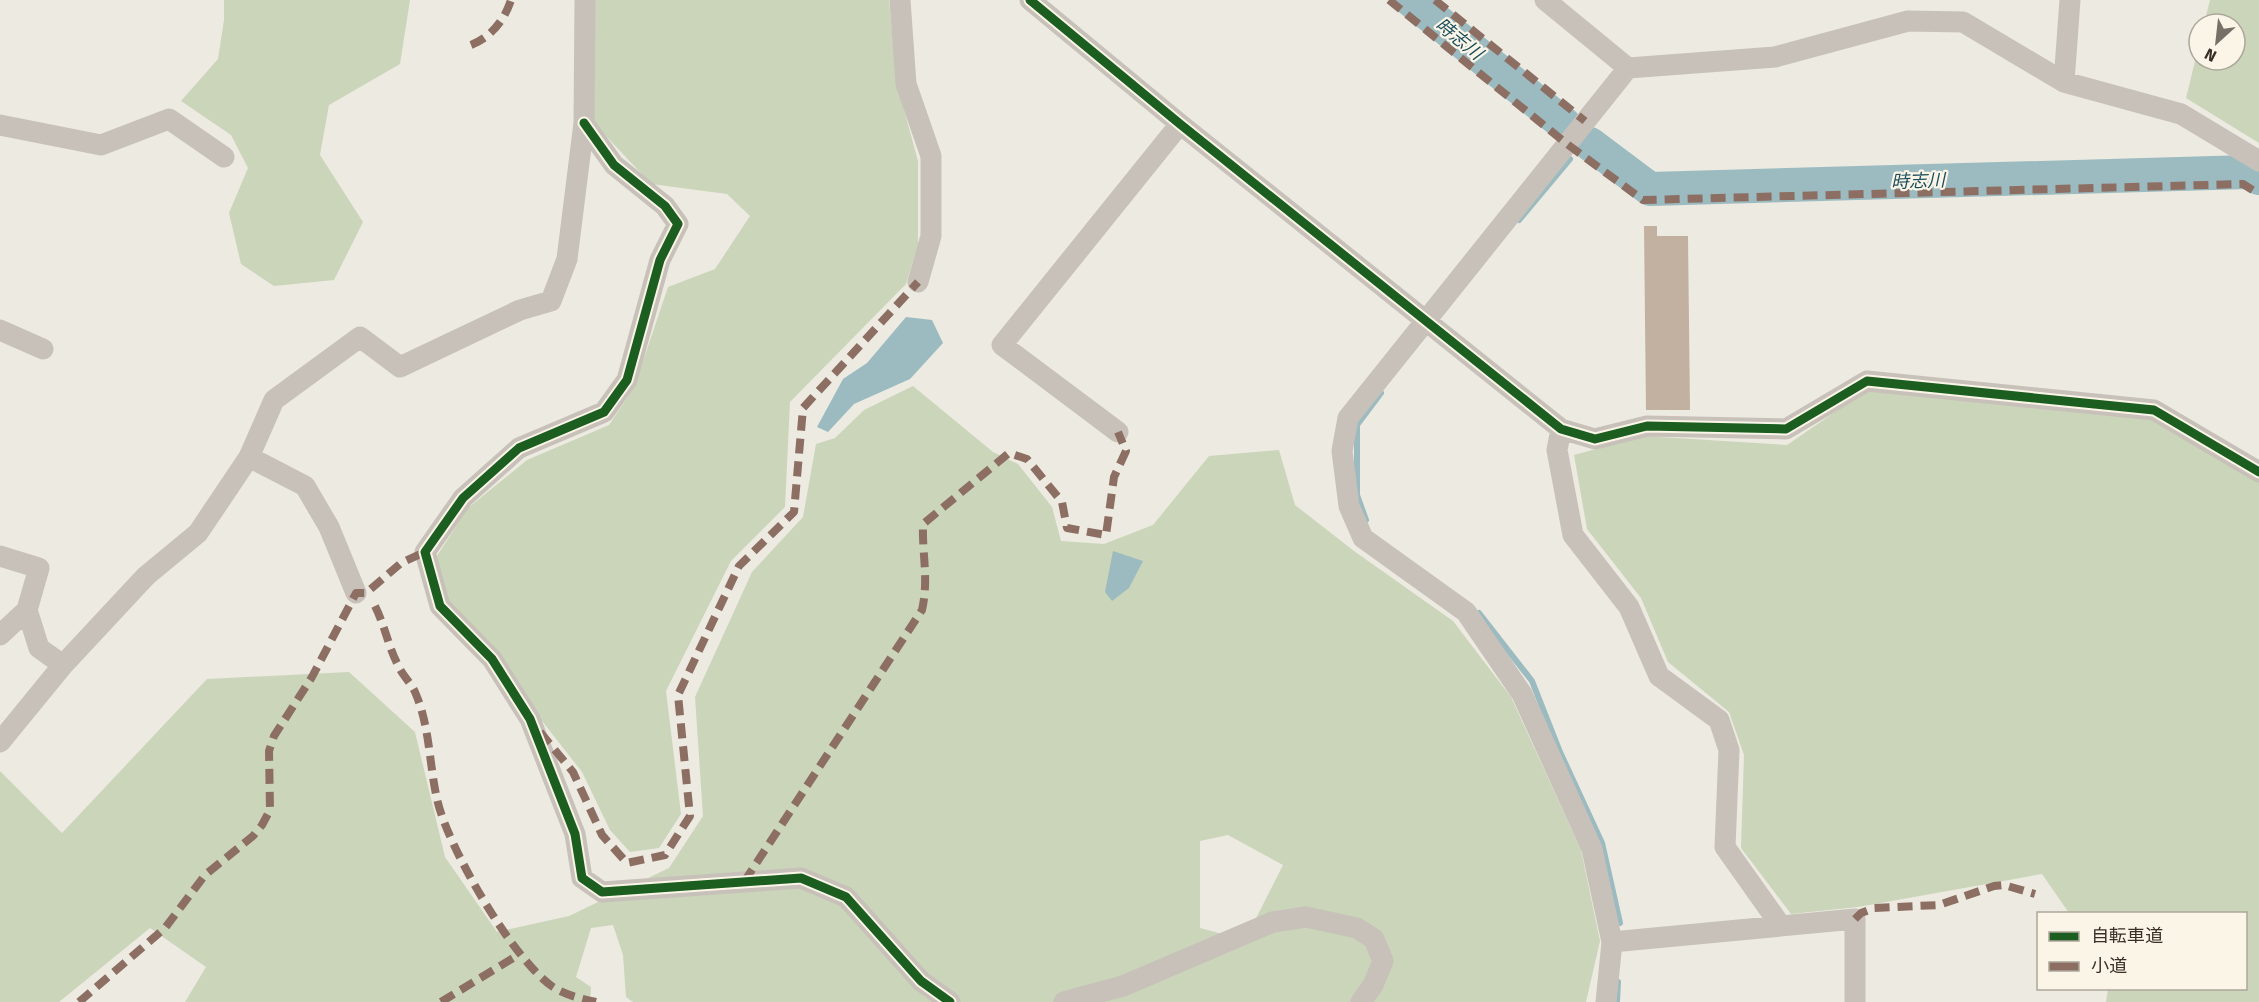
<svg xmlns="http://www.w3.org/2000/svg" width="2259" height="1002" font-family="'Fira Sans','Noto Sans JP',sans-serif">
<style>
.green{fill:#cbd5ba;fill-rule:evenodd}
.water{fill:#9bbbc0}
.lines{fill:none;stroke-linecap:round;stroke-linejoin:round}
.stream{stroke:#9bbbc0;stroke-width:6}
.river{stroke:#9bbbc0;stroke-width:34}
.building{fill:#c2b0a1}
.minor{stroke:#c7c1b9;stroke-width:21}
.quiet{stroke:#8d6e63;stroke-width:8;stroke-dasharray:15 8;stroke-linecap:butt}
.cycleway-casing{stroke:#fbf5e8;stroke-width:13}
.cycleway{stroke:#1b5e20;stroke-width:9}
.labels{text-anchor:middle;dominant-baseline:central;stroke-width:4.5;stroke-linejoin:round;paint-order:stroke}
.water-label{font-size:18px;font-style:italic;fill:#1a4d5c;stroke:#fbf5e8}
</style>
<rect width="100%" height="100%" fill="#edeae1"/>
<path class="green" d="M224,0H410L400,64L329,105L320,155L363,222L334,280L274,286L241,264L229,213L248,168L231,135L181,101L218,59L224,20Z
M595,0H889L897,84L918,161V244L906,284L790,402L785,507L731,561L666,691L681,814L659,848L630,852L610,830L582,772L449,602L435,559L468,508L527,460L609,425L634,388L668,287L715,269L750,216L727,194L651,184L593,122Z
M2210,0H2259V143L2186,98L2199,45V60H2235V24H2204Z
M913,386L993,452L1018,464L1052,507L1061,541L1104,544L1153,525L1209,456L1279,450L1295,505L1354,551L1453,621L1511,697L1581,850L1600,941L1586,1002H633L626,997L623,955L613,925L591,928L576,977L591,987L590,1002H185L206,967L150,928L59,1002H0V771L62,833L207,679L349,672L415,732L445,857L497,932L569,916L669,868L703,816L695,697L752,572L803,517L816,444L835,438L864,410ZM1228,835L1283,865L1245,940L1200,928V841Z
M1870,388L2145,416L2259,471V1002H2106L2108,989L2246,988V914L2069,913L2042,874L1858,907L1791,914L1741,848L1744,755L1729,712L1668,662L1641,598L1587,529L1574,455L1644,436L1787,445Z"/>
<path class="water" d="M906,317L932,320L943,343L910,379L854,404L828,432L817,427L843,379L867,363Z
M1113,551L1143,561L1129,588L1112,601L1105,592Z"/>
<g class="lines">
<path class="stream" d="M1519,220L1570,159
M1366,520L1357,495V425L1381,393
M1479,613L1532,681L1560,752L1602,843L1620,923
M1617,1002L1618,982"/>
<path class="river" d="M1411,0L1564,124
M1590,144L1650,189L2248,172L2259,178"/>
</g>
<path class="building" d="M1644,226H1657V236H1688L1690,410H1646Z"/>
<g class="lines">
<path class="minor" d="M900,0L906,84L931,156V236L918,282
M1030,0L1180,124L1561,429L1595,439L1647,426L1786,429L1867,381L2154,410L2259,472
M1545,0L1628,68L1775,57L1908,21L1963,22L2064,82L2181,114L2259,161
M2064,82L2070,0
M584,123L614,165L665,206L678,224L660,260L627,380L604,412L519,448L463,498L425,552L440,606L492,659L530,719L575,834L582,878L602,892L801,878L846,897L921,981L950,1002
M0,125L101,145L169,119L224,157
M0,330L43,349
M1561,429L1557,450L1573,535L1629,607L1659,676L1719,720L1729,750L1725,847L1781,926
M1118,432L1002,345L1180,124
M249,457L305,486L329,527L356,593
M0,556L39,568L27,610L39,648L63,665
M0,635L27,610
M0,742L63,665L146,576L198,533L249,457L274,400L360,337L400,367L520,310L551,301L567,259L584,123L585,0
M1612,942L1855,919V1002
M1064,1002L1123,986L1273,922L1306,917L1357,928L1374,939L1383,961L1373,985L1361,1002
M1606,1002L1612,942L1592,849L1522,694L1466,612L1363,538L1349,506L1342,451L1348,418L1628,68"/>
<path class="quiet" d="M1389,0L1567,144L1643,200L2243,184L2259,194
M1435,0L1585,121
M471,45C491,37 504,21 511,0
M375,606C385,626 388,646 398,665C402,675 411,683 415,692C430,726 429,764 437,799C447,846 513,960 553,987C565,995 582,999 596,1002
M540,732L573,772L602,835L627,863L665,855L690,816L678,695L739,566L794,512L803,408L918,282
M744,882L922,610C929,579 922,555 923,524L1009,453L1027,459L1062,502L1067,528L1106,535L1114,477L1126,451L1118,432
M1855,919L1861,913L1874,908L1939,905L1994,886L2004,885L2035,894
M79,1002L165,928L205,875L253,836L262,825L270,810L269,751L274,736L312,677L356,593H366L401,563L425,552
M441,1002L518,955"/>
<g class="cycleway-casing">
<path id="cycleway" d="M1030,0L1180,124L1561,429L1595,439L1647,426L1786,429L1867,381L2154,410L2259,472
M584,123L614,165L665,206L678,224L660,260L627,380L604,412L519,448L463,498L425,552L440,606L492,659L530,719L575,834L582,878L602,892L801,878L846,897L921,981L950,1002"/>
</g>
<use href="#cycleway" class="cycleway"/>
</g>
<g class="labels">
<g class="water-label">
<text transform="translate(1459 39) rotate(39)">時志川</text>
<text transform="translate(1918 181) rotate(-2)">時志川</text>
</g>
</g>
<rect x="2037" y="912" width="210" height="78" fill="#fbf5e8" stroke="#ada69b" stroke-width="1.5"/>
<rect x="2049" y="932" width="30" height="9" fill="#1b5e20" stroke="#ada69b" stroke-width="1.5"/>
<text x="2091" y="942" font-size="18" fill="#382f27">自転車道</text>
<rect x="2049" y="962" width="30" height="9" fill="#8d6e63" stroke="#ada69b" stroke-width="1.5"/>
<text x="2091" y="972" font-size="18" fill="#382f27">小道</text>
<g transform="translate(2217 42) rotate(207)"><circle r="28" fill="#fbf5e8" stroke="#ada69b" stroke-width="1.5"/>
<path d="M0-4.5L10 22L0 15L-10 22Z" fill="#777068"/>
<text y="-9" font-size="16" font-weight="bold" text-anchor="middle" fill="#382f27">N</text>
</g>
</svg>
